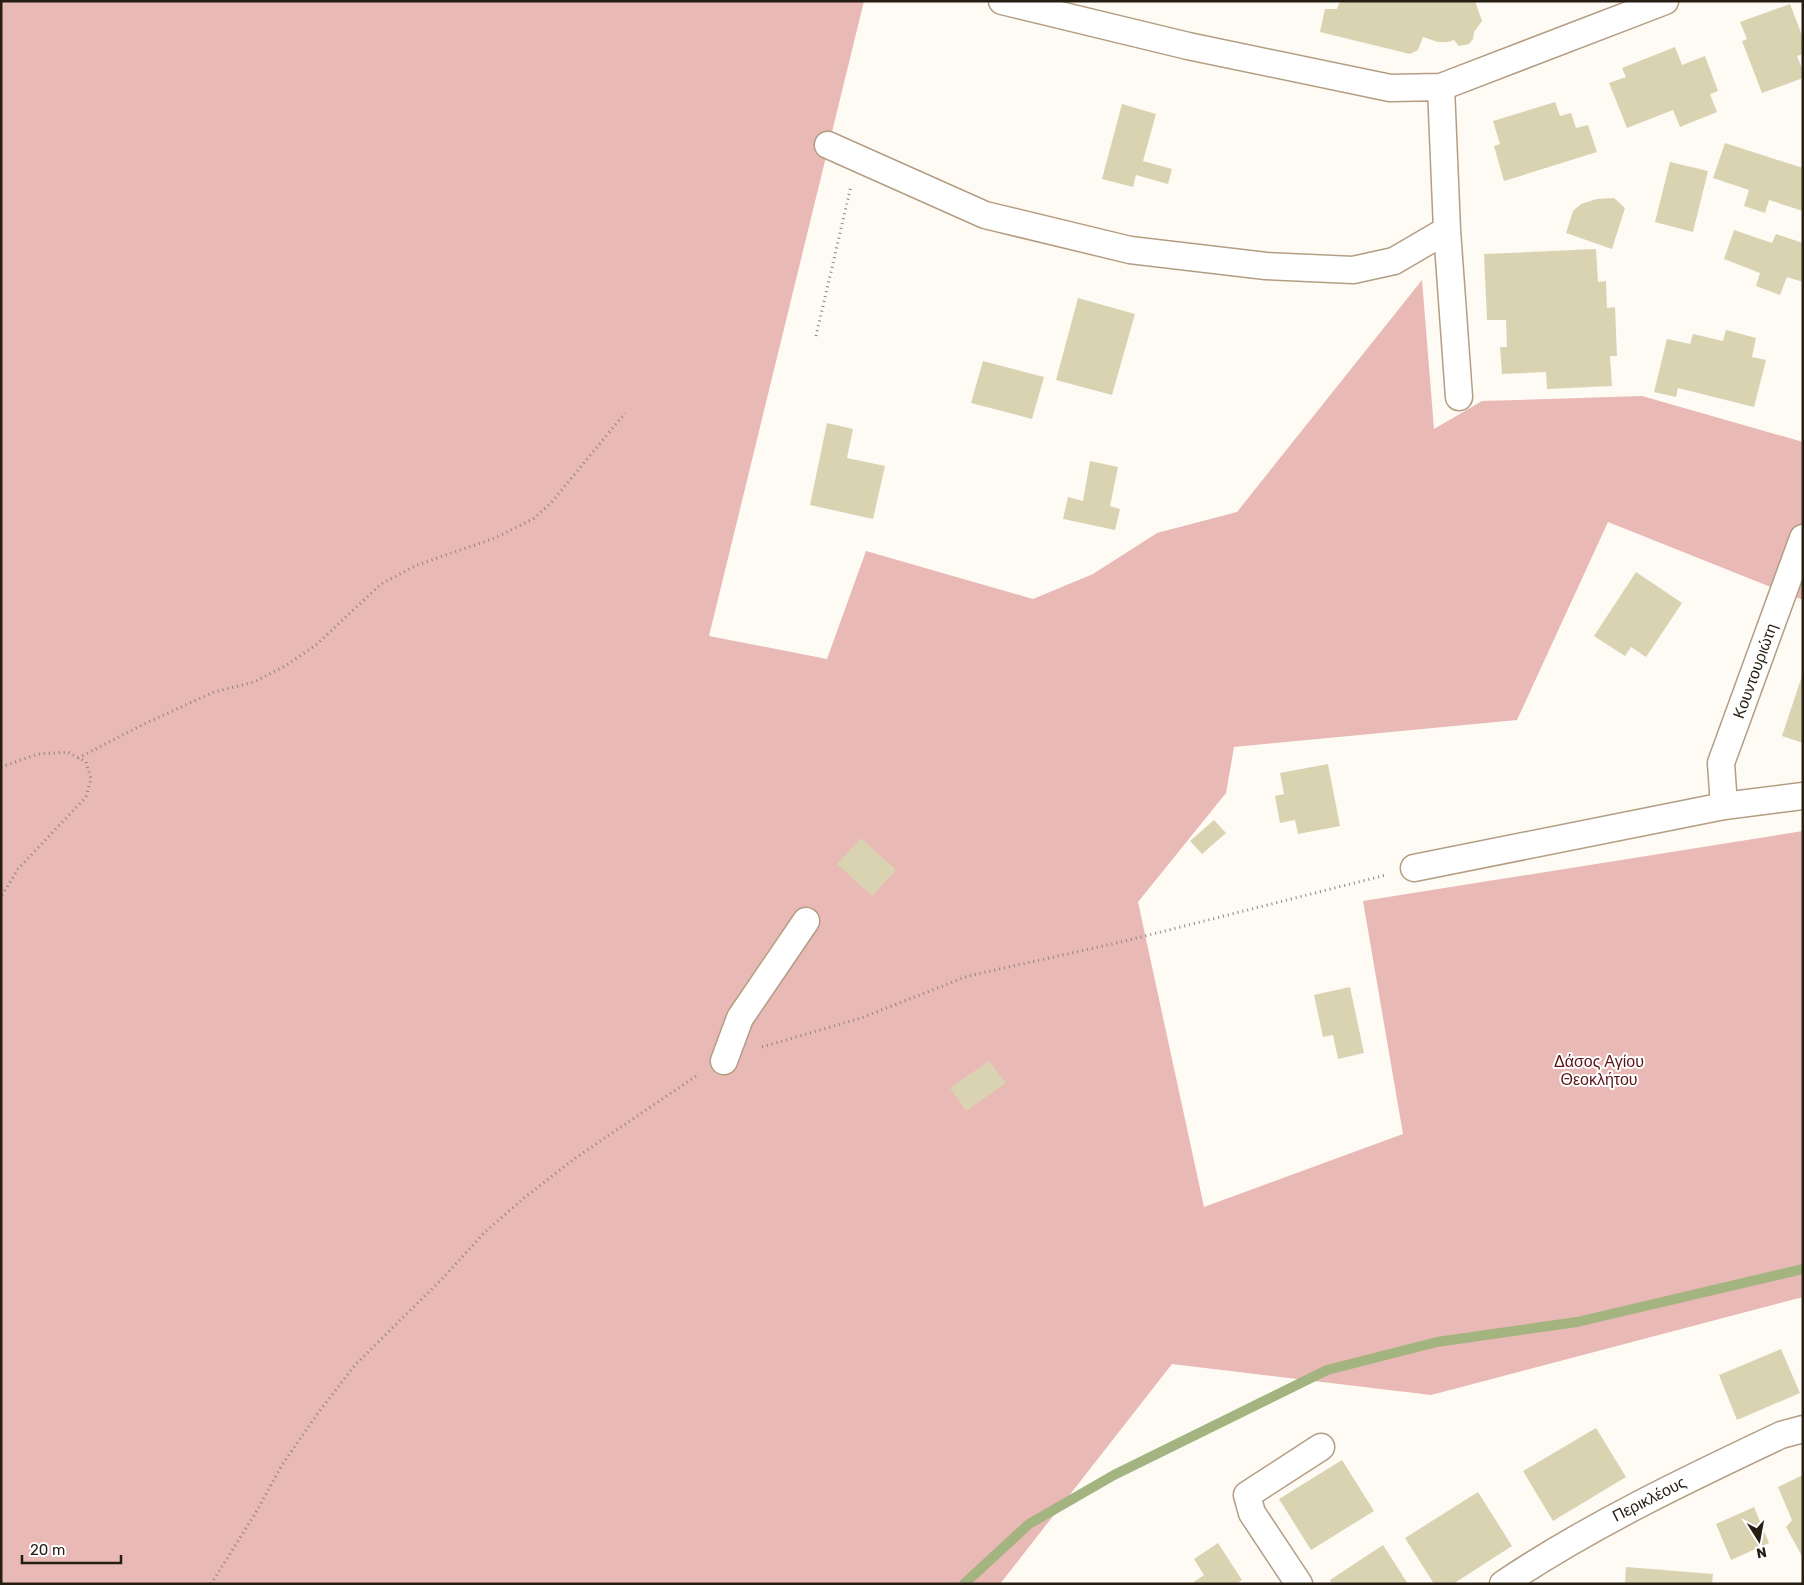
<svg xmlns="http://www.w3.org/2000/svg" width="1804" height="1585" font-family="Rubik,sans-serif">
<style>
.green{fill:#e8b9b5}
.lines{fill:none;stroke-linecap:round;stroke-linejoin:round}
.stream{stroke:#a4b481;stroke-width:10}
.building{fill:#dad3b2}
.minor-casing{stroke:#b39e83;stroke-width:29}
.path{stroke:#8c857d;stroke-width:3;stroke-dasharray:1 4;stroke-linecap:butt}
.minor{stroke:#fff;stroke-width:26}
.labels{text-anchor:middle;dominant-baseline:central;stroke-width:4;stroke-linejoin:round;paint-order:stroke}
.street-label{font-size:16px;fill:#261d13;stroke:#fff}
.park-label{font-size:16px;fill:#5b1416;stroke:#fff}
</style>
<rect width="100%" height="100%" fill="#fefaf4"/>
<path class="green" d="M1,1H864L709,636L827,659L866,551L1033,599L1093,574L1157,533L1237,512L1422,280L1434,429L1482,401L1642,396L1803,442V600L1608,522L1517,720L1234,747L1226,793L1138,902L1204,1207L1403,1134L1363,901L1803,831V1297L1431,1395L1172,1364L1000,1584H1Z"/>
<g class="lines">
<path class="stream" d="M964,1584L1029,1524L1114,1475L1327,1370L1437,1342L1577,1322L1803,1269"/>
</g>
<path class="building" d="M1340,1H1475L1482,21L1474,32L1473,39L1469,44L1459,46L1454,40L1448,42H1438L1423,37L1418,50L1410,54L1320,32L1325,9H1337Z
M1790,4L1803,38V54L1797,56L1803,71V78L1762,93L1742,41L1747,39L1740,22Z
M1675,47L1682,65L1705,56L1718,91L1710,94L1717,112L1680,127L1673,110L1627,128L1609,83L1626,77L1622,68Z
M1555,102L1560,116L1571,113L1576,128L1588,125L1597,152L1504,181L1494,146L1500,144L1493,121Z
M1122,104L1156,114L1143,161L1172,169L1168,184L1136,175L1133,187L1102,179Z
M1725,143L1803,168V211L1769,200L1765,213L1744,206L1749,190L1713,178Z
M1670,162L1708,171L1693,232L1655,222Z
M1614,198L1625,208L1612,249L1566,233L1573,211L1581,204L1597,199Z
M1734,230L1772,243L1776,234L1803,243V282L1787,277L1780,295L1756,286L1760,273L1724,259Z
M1596,249L1598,282L1606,281L1607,308L1615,307L1617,356H1610L1612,386L1547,389L1546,372L1502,374L1500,347H1507L1506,320H1487L1484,254Z
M1078,298L1135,314L1112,395L1056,380Z
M1726,330L1756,338L1752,357L1766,360L1754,407L1678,388L1676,397L1654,392L1667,339L1690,344L1693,334L1723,341Z
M983,361L1044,377L1032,419L971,403Z
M827,423L853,429L847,458L885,466L873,519L810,505Z
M1090,461L1118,467L1110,506L1120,509L1115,530L1063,519L1068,497L1083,501Z
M1636,572L1682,603L1646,657L1631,647L1625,656L1594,636Z
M1802,676H1803V743L1782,736Z
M1328,764L1340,826L1298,834L1295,820L1280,823L1275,796L1284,794L1280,773Z
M1214,820L1226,833L1202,854L1190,841Z
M861,838L896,870L872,896L837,864Z
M1350,987L1364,1053L1338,1059L1333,1035L1323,1037L1314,995Z
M989,1061L1006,1083L966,1111L950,1088Z
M1781,1349L1800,1393L1737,1420L1719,1375Z
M1596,1428L1626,1477L1553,1521L1523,1471Z
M1342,1460L1374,1511L1311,1550L1279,1499Z
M1803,1475V1558L1786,1527L1792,1520L1778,1487Z
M1478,1492L1512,1546L1453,1584H1434L1405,1538Z
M1754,1507L1769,1543L1731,1560L1716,1524Z
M1218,1543L1242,1580L1236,1584H1191L1204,1575L1194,1559Z
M1383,1545L1408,1584H1332L1330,1580Z
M1626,1567L1713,1574L1712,1584H1625Z"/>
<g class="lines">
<g class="minor-casing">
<path id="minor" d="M1002,1L1188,46L1390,88L1441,87L1665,1
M1441,87L1447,230L1459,397
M828,145L985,215L1130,250L1266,266L1353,270L1394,261L1447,230
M1724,806L1721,763L1803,538
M1414,868L1724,806L1803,796
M724,1061L740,1018L806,921
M1299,1584L1252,1513L1247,1495L1321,1447
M1503,1584C1591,1525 1686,1480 1781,1435L1803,1429"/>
</g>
<path class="path" d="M816,336L851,186
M78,758L144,724L214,692L254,682L285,666L316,645L381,584L417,565L495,538L533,519L551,503L625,413
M1,767L38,754L68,752L86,762L91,779L86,797L18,869L1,897
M762,1047L861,1018L968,976L1121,942L1386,875
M211,1584L255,1514L282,1465L318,1413L355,1365L441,1280L485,1232L524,1198L574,1159L699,1074"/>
<use href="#minor" class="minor"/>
</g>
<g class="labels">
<g class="street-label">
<text transform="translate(1755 671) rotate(-70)">Κουντουριώτη</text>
<text transform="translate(1649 1499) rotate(-27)">Περικλέους</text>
</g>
<g class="park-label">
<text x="1599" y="1061">Δάσος Αγίου<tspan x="1599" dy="18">Θεοκλήτου</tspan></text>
</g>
</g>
<rect width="1804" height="1585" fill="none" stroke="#261d13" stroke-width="5"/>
<g transform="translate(1759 1540) rotate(169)" stroke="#ffffff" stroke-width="4" paint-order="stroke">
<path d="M0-4L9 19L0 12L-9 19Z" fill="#261d13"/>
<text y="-8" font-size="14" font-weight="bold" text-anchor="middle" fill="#261d13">N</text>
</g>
<path d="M22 1555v8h99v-8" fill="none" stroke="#261d13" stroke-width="2.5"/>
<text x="30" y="1555" font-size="15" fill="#261d13" stroke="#ffffff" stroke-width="4" paint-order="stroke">20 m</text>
</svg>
